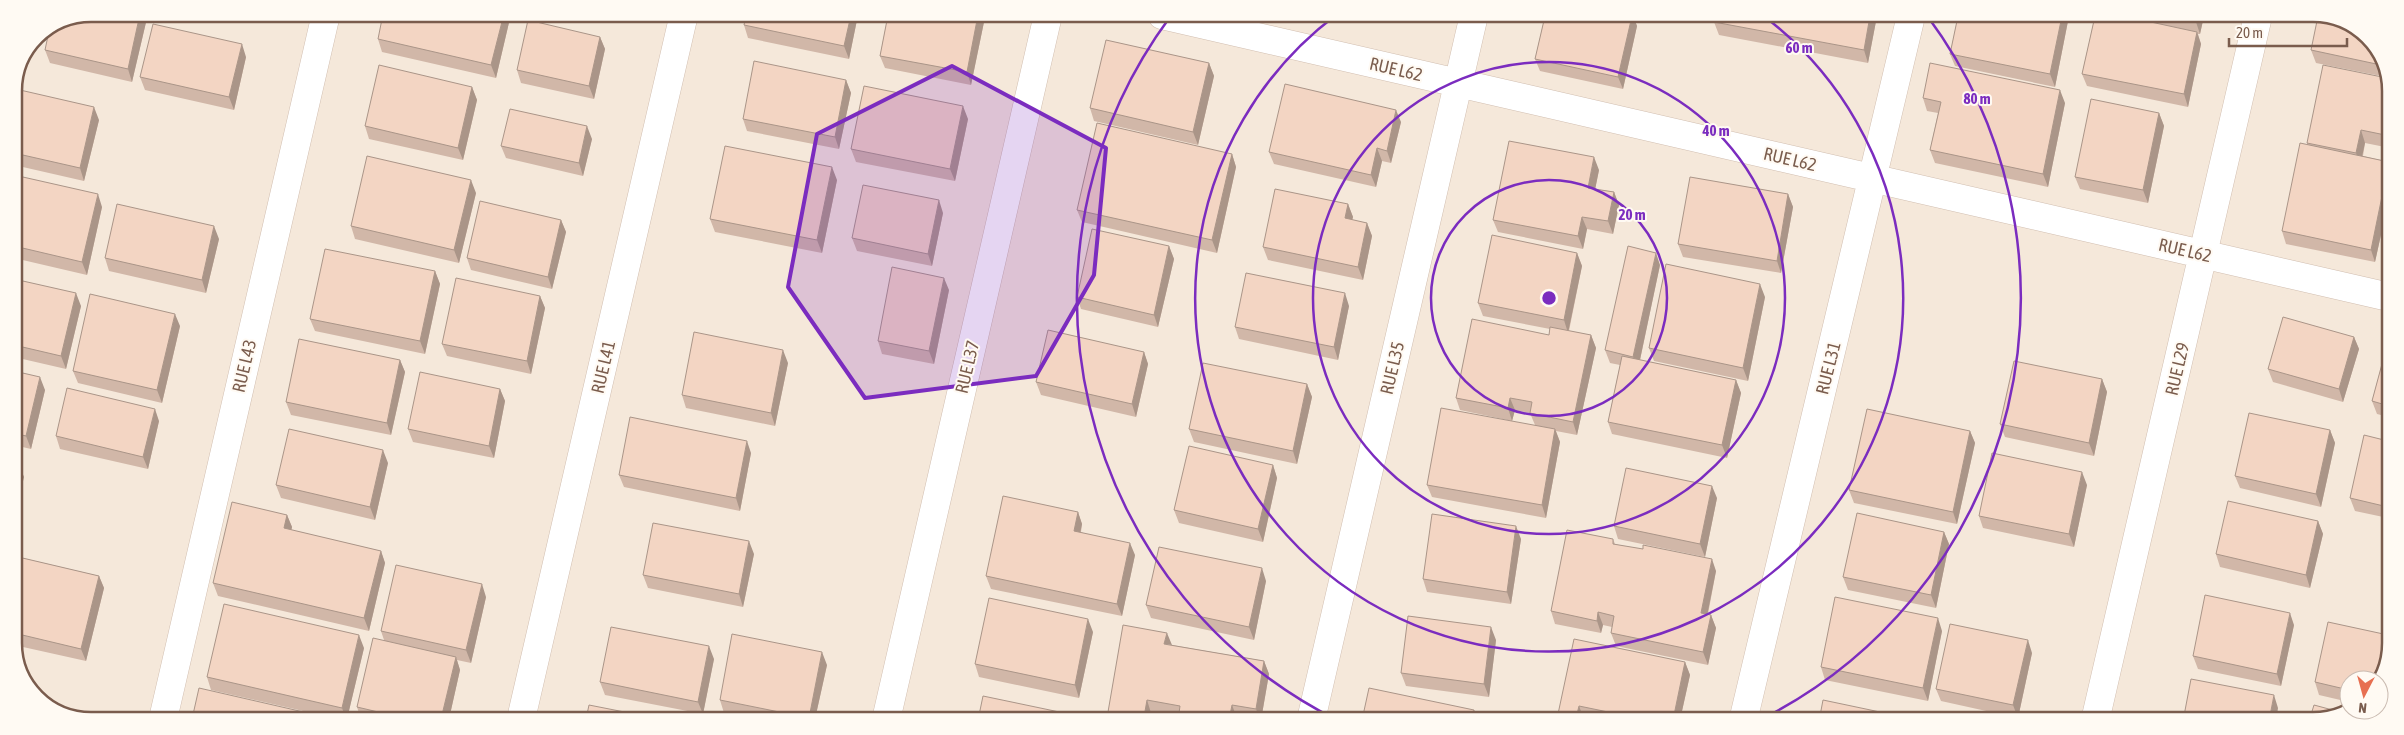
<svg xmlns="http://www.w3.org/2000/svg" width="2404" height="735" font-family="'Asap Condensed',sans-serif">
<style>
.residential{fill:#f5e8da}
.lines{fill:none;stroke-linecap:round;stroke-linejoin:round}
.minor-casing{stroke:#d1beb0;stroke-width:29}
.minor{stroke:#fff;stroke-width:28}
.wall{fill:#d1b7a8}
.shaded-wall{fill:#aa9588}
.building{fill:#f3d5c3;stroke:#aa9588}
.marked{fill:#7b2cbf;fill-opacity:0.2;stroke:#7b2cbf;stroke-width:4;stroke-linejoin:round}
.ring{fill:none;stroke:#7b2cbf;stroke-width:2.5}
.labels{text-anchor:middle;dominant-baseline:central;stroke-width:4;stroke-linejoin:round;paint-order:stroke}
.street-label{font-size:18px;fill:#7a5c4d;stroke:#fffaf3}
.rim{fill:none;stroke:#7a5c4d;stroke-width:2.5}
.centre{fill:#7b2cbf;stroke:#fffaf3;stroke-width:2.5}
.ring-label{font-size:15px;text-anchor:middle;font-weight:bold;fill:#7b2cbf;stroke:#fffaf3;stroke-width:4;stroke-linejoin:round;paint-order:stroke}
</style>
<rect width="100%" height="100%" fill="#fdf6ec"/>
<path class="residential" d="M92,14L2333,16L2371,40L2390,86L2388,664L2349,680V709L2313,721L71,719L30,691L14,649V91L37,36Z"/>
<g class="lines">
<g class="minor-casing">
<path id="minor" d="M1162,15L2389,297
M163,719L326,14
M521,719L684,14
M886,720L1048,15
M1311,720L1474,15
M1743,721L1911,16
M2095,721L2258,16"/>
</g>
<use href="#minor" class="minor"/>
</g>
<path class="wall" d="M212,14H234L233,19Z
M511,14L496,78L382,52L378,39Z
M746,15H858L849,59L748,38L744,25Z
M888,15H981L984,22L971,85L885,68L880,56Z
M1357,15H1394L1392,22Z
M1545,16H1633L1637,26L1623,89L1540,71L1535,59Z
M1715,16H1877L1868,63L1719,35L1714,22Z
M1958,16H2067L2068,21L2055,87L1955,66L1950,54Z
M2095,16H2204L2200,34H2198L2201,44L2188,107L2087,86L2082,74Z
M147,18L132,82L50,63L45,50Z
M600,37L605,49L594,99L521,83L517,70Z
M2371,40L2386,77L2316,63L2311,50Z
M246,57L234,110L145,90L140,77Z
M1209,63L1214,76L1198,145L1094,121L1090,108Z
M846,80L851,93L839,149L747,131L743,119Z
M2390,86V148L2365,143L2363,156L2389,162L2390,163V194L2375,262L2286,244L2282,231L2307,145V143Z
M472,87L477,100L463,160L369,139L365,126Z
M1923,98L2065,103L2048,187L1935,163L1930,150L1938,113L1927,111Z
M2159,113L2164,126L2148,203L2080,189L2075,177Z
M14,118L99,120L84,181L14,165Z
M968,119L955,181L856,162L851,149Z
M1401,122L1391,163L1382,161L1376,187L1274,164L1269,152Z
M592,139L583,176L506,158L501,146Z
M1232,154L1236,167L1217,253L1082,222L1077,210Z
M1599,170L1595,189L1614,192L1619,205L1613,234L1587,229L1583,249L1498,232L1493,220Z
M14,175L102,207L87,275L14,258Z
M837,180L822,253L715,232L710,219Z
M476,193L459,263L355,239L351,226Z
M1788,194L1793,207L1781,273L1683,257L1678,244Z
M1348,204L1353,217L1352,220L1367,223L1372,236L1363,280L1268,260L1263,247Z
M943,213L932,266L857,251L852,238Z
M561,220L566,232L552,289L471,270L467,258Z
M219,239L206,293L109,271L105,258Z
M1169,246L1174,259L1158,327L1081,309L1077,297Z
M1577,253L1582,266L1569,331L1591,335L1596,348L1577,435L1556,431L1560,442L1546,518L1432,497L1427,485L1535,425L1530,413L1515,410L1512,421L1460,410L1456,398L1549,335L1550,329L1483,316L1478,303Z
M1660,265L1640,360L1736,380L1741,393L1727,458L1612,434L1608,422L1620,365L1610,363L1605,350Z
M435,271L440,284L425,354L315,331L310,319Z
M14,279L81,306L66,369L14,357Z
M949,290L934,364L882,354L878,341Z
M540,296L545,308L531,374L447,356L442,344Z
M1765,297L1748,381L1654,361L1649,348Z
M1349,306L1338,360L1239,339L1235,327Z
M180,326L162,403L78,383L73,371Z
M2354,337L2359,349L2343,402L2273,382L2268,369Z
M2389,338V417L2377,414L2372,401Z
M1144,352L1148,364L1136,417L1041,395L1036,382Z
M400,360L405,372L391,435L291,415L286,402Z
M788,363L775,426L686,408L682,395Z
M14,371L45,390L31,449L14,445Z
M2102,379L2107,392L2094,456L2005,437L2000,424Z
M1307,384L1312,397L1297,464L1194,442L1189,429Z
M500,389L505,401L494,458L413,442L408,429Z
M159,421L148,469L60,449L56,436Z
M2330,430L2335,443L2321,507L2240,488L2235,476Z
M1970,431L1975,443L1957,524L1854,503L1849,490Z
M2388,441V518L2355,511L2350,498Z
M751,453L740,511L624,487L619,475Z
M388,463L375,520L281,498L276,485Z
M1273,465L1277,478L1263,542L1179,523L1174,510Z
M2087,485L2074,547L1983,528L1979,516Z
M1717,498L1705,557L1618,539L1614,526Z
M1078,512L1082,524L1081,532L1135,555L1122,616L991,589L986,576Z
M287,515L292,527L291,530L381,551L385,563L369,631L218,596L213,583Z
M2318,521L2323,534L2310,588L2220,567L2216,554Z
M1944,532L1949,544L1936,608L1848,590L1843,577Z
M1521,539L1511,604L1427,592L1423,579Z
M1613,539L1615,544L1716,571L1708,614L1711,615L1716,628L1708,665L1616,646L1611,633L1612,627L1603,625L1601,633L1555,624L1551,611Z
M754,554L743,607L648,588L643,575Z
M14,556L99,576L104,588L86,661L14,645Z
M1266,581L1254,640L1151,618L1146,605Z
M486,597L471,663L457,660L460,670L449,719H361L357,707L384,640L381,631Z
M2294,625L2281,686L2198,669L2193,656Z
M1942,631L1928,701L1825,680L1821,667Z
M1093,632L1079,698L979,677L975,664Z
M1496,640L1489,697L1406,686L1401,673Z
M1172,645L1264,661L1269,674L1261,720H1250L1237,718V720H1178V718L1151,713L1150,720H1111L1108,712Z
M364,648L347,719H338L211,690L207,677Z
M2032,653L2018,718L1941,701L1936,689Z
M714,659L703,714L605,695L600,682Z
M1685,662L1690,675L1680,720H1591L1584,719L1583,720H1561L1558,714Z
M827,665L815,719H758L724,713L720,700Z
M2349,680V702L2319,695L2315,682Z"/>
<path class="shaded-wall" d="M140,14H145L147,18L132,82L128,69Z
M504,14H511L496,78L491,65Z
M851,15H858L849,59L844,46Z
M978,15H981L984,22L971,85L967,72Z
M1390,15H1394L1392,22Z
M1632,16H1633L1637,26L1623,89L1618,77Z
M1870,16H1877L1868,63L1864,50Z
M2062,16H2067L2068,21L2055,87L2050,74Z
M2197,16H2204L2200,34L2196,22Z
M2197,32L2201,44L2188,107L2184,94Z
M600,37L605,49L594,99L589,86Z
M242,44L246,57L234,110L229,97Z
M1209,63L1214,76L1198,145L1193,132Z
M846,80L851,93L839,149L835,137Z
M472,87L477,100L463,160L458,148Z
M2060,90L2065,103L2048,187L2043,174Z
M963,106L968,119L955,181L950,169Z
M94,107L99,120L84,181L80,168Z
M1396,110L1401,122L1391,163L1387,151Z
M2159,113L2164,126L2148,203L2143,190Z
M587,126L592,139L583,176L579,163Z
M2361,130L2365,143L2360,166L2356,153Z
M1377,148L1382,161L1376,187L1371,175Z
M1232,154L1236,167L1217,253L1212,240Z
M1594,157L1599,170L1593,200L1588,188Z
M2389,162L2390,194L2375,262L2371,250Z
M832,167L837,180L822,253L817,240Z
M471,180L476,193L459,263L454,250Z
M1614,192L1619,205L1613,234L1608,221Z
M98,194L102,207L87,275L82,262Z
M1788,194L1793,207L1781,273L1777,261Z
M939,200L943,213L932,266L928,254Z
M1348,204L1353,217L1349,231L1345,218Z
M1582,217L1587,229L1583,249L1578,236Z
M561,220L566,232L552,289L548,277Z
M1367,223L1372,236L1363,280L1358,267Z
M214,226L219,239L206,293L202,280Z
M1169,246L1174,259L1158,327L1154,315Z
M1577,253L1582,266L1568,333L1564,320Z
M1656,253L1660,265L1638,369L1633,357Z
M435,271L440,284L425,354L420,341Z
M944,278L949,290L934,364L929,351Z
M1760,284L1765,297L1748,381L1743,368Z
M76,293L81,306L66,369L61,356Z
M1345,293L1349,306L1338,360L1334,347Z
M540,296L545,308L531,374L527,361Z
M175,314L180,326L162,403L157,390Z
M1591,335L1596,348L1577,435L1573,422Z
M2354,337L2359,349L2343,402L2339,389Z
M783,350L788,363L775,426L771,413Z
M1144,352L1148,364L1136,417L1132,404Z
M400,360L405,372L391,435L387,423Z
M40,377L45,390L31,449L26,436Z
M2102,379L2107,392L2094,456L2089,443Z
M1736,380L1741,393L1727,458L1722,445Z
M1307,384L1312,397L1297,464L1293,451Z
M500,389L505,401L494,458L489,446Z
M1510,398L1515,410L1512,421L1508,408Z
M155,409L159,421L148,469L143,457Z
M1555,429L1560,442L1546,518L1542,505Z
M2330,430L2335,443L2321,507L2316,494Z
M1970,431L1975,443L1957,524L1953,512Z
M747,441L751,453L740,511L736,498Z
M383,450L388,463L375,520L370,507Z
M19,464L24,477L14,519V487Z
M1273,465L1277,478L1263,542L1258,529Z
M2082,472L2087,485L2074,547L2069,534Z
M1712,486L1717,498L1705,557L1700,544Z
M1078,512L1082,524L1078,544L1074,531Z
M287,515L292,527L289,541L284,528Z
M2318,521L2323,534L2310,588L2306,575Z
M1516,526L1521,539L1511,604L1507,592Z
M1944,532L1949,544L1936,608L1931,595Z
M749,541L754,554L743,607L739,594Z
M1130,543L1135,555L1122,616L1117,604Z
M381,551L385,563L369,631L364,618Z
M1712,559L1716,571L1705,626L1701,613Z
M1262,568L1266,581L1254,640L1249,627Z
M99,576L104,588L86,661L81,649Z
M482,584L486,597L471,663L466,650Z
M1598,612L1603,625L1601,633L1597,621Z
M2290,613L2294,625L2281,686L2277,674Z
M1711,615L1716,628L1708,665L1703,652Z
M1938,618L1942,631L1928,701L1923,688Z
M1088,619L1093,632L1079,698L1075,685Z
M1491,627L1496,640L1489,697L1484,684Z
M1167,633L1172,645L1164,644Z
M359,635L364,648L347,719H346L342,708Z
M2028,640L2032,653L2018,718L2013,705Z
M709,646L714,659L703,714L698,702Z
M822,652L827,665L815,719H809V718Z
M456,657L460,670L449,719H441Z
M1264,661L1269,674L1261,720H1260L1256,709Z
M1685,662L1690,675L1680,720H1673Z
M2274,695L2278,708L2276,721H2269Z
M1147,700L1151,713L1150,720H1144V717Z
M1232,705L1237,718V720H1229Z
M1579,706L1584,719L1583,720H1577L1576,718Z
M1474,710L1478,720H1472Z
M308,713L310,719H306Z"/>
<path class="building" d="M92,14H140L128,69L45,50L49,31Z
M383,14H504L491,65L378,39Z
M746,15H851L844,46L744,25Z
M888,15H978L967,72L880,56Z
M1545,16H1632L1618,77L1535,59Z
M1715,16H1870L1864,50L1714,22Z
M1958,16H2062L2050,74L1950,54Z
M2095,16H2123L2197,32L2184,94L2082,74Z
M2169,16H2197L2196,22Z
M2318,16H2333L2371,40L2381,65L2311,50Z
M528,20L600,37L589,86L517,70Z
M153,24L242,44L229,97L140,77Z
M1106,40L1209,63L1193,132L1090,108Z
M754,61L846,80L835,137L743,119Z
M1930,63L2060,90L2043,174L1930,150L1941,102L1923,98Z
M379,65L472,87L458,148L365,126Z
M2323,65L2387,78L2390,86V136L2361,130L2356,153L2307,143Z
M1285,84L1396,110L1387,151L1377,148L1371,175L1269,152Z
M864,86L963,106L950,169L851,149Z
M20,90L94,107L80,168L14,153V118Z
M2091,99L2159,113L2143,190L2075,177Z
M510,109L587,126L579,163L501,146Z
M1097,123L1232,154L1212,240L1077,210Z
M1509,141L1594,157L1588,188L1614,192L1608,221L1582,217L1578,236L1493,220Z
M2300,143L2389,162L2371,250L2282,231Z
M725,146L832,167L817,240L710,219Z
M367,156L471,180L454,250L351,226Z
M14,175L98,194L82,262L14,246Z
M1690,177L1788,194L1777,261L1678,244Z
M863,185L939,200L928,254L852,238Z
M1275,189L1348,204L1345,218L1367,223L1358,267L1263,247Z
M480,201L561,220L548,277L467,258Z
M117,204L214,226L202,280L105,258Z
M1092,229L1169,246L1154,315L1077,297Z
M1492,235L1577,253L1564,320L1478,303Z
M1628,246L1656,253L1633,357L1605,350Z
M325,249L435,271L420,341L310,319Z
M1666,264L1760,284L1743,368L1649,348Z
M892,267L944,278L929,351L878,341Z
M1246,273L1345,293L1334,347L1235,327Z
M456,278L540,296L527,361L442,344Z
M14,279L76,293L61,356L14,345Z
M90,294L175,314L157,390L73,371Z
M2283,317L2354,337L2339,389L2268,369Z
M1472,319L1549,335L1550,327L1591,335L1573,422L1530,413L1532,402L1510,398L1508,408L1456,398Z
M1048,330L1144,352L1132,404L1036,382Z
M694,332L783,350L771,413L682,395Z
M2389,338V406L2372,401Z
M299,339L400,360L387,423L286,402Z
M1622,356L1736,380L1722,445L1608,422Z
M2014,361L2102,379L2089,443L2000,424Z
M1203,363L1307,384L1293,451L1189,429Z
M14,371L40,377L26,436L14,433Z
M420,372L500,389L489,446L408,429Z
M67,388L155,409L143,457L56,436Z
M1441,408L1555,429L1542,505L1427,485Z
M1867,409L1970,431L1953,512L1849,490Z
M2249,413L2330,430L2316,494L2235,476Z
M630,417L747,441L736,498L619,475Z
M289,429L383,450L370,507L276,485Z
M2364,435L2388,441V507L2350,498Z
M1189,446L1273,465L1258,529L1174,510Z
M1992,453L2082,472L2069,534L1979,516Z
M14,463L19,464L14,487Z
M1626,468L1712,486L1700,544L1614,526Z
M1003,496L1078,512L1074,531L1130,543L1117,604L986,576Z
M2228,501L2318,521L2306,575L2216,554Z
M232,502L287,515L284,528L381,551L364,618L213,583Z
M1857,513L1944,532L1931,595L1843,577Z
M1432,514L1516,526L1507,592L1423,579Z
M653,523L749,541L739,594L643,575Z
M1567,530L1613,539V544L1643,549V545L1712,559L1701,613L1711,615L1703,652L1611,633L1614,616L1598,612L1597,621L1551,611Z
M1159,547L1262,568L1249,627L1146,605Z
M14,556L99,576L81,649L14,633Z
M396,565L482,584L466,650L381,631Z
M2205,595L2290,613L2277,674L2193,656Z
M1835,597L1938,618L1923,688L1821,667Z
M989,598L1088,619L1075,685L975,664Z
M224,604L359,635L342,708L207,677Z
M1408,616L1491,627L1484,684L1401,673Z
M2328,622L2388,635V664L2377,680H2349V690L2315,682Z
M1950,624L2028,640L2013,705L1936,689Z
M1123,625L1167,633L1164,644L1264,661L1256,709L1232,705L1229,720H1178L1180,706L1147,700L1144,717L1108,712Z
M611,627L709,646L698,702L600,682Z
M732,634L822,652L809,718L720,700Z
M373,638L456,657L441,719H408L357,707Z
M1574,639L1685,662L1673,720H1647L1579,706L1576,718L1558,714Z
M2191,679L2274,695L2269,721H2183Z
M199,688L308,713L306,719H192Z
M1369,688L1474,710L1472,720H1362Z
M983,696L1088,718L1087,720H978Z
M1823,700L1918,720L1819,721Z
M589,705L660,719H586Z
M2314,705L2340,712L2313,721H2309Z"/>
<path class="marked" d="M952,66L1106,148L1094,275L1036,376L865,398L788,287L817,134Z"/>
<g class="ring">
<circle cx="1549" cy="298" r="118"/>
<circle cx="1549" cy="298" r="236"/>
<path d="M1765 17A354 354 0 1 1 1336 15"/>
<path d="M1335 719A472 472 0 0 1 1170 17M1928 17A472 472 0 0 1 1760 720"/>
</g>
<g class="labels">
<g class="street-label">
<text transform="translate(1396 69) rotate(13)">RUE L62</text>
<text transform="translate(1790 159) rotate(13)">RUE L62</text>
<text transform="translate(2185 250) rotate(13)">RUE L62</text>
<text transform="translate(244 366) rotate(-77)">RUE L43</text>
<text transform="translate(603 367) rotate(-77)">RUE L41</text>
<text transform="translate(967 367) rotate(-77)">RUE L37</text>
<text transform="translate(1392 368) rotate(-77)">RUE L35</text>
<text transform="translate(1828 368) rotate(-76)">RUE L31</text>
<text transform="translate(2177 369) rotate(-77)">RUE L29</text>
</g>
</g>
<path d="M0 0H2404V735H0ZM91 22H2313A69 69 0 0 1 2382 91V643A69 69 0 0 1 2313 712H91A69 69 0 0 1 22 643V91A69 69 0 0 1 91 22Z" fill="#fffaf3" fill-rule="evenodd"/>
<path class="rim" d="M91 22H2313A69 69 0 0 1 2382 91V643A69 69 0 0 1 2313 712H91A69 69 0 0 1 22 643V91A69 69 0 0 1 91 22Z"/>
<circle cx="1549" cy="298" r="8" class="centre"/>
<g class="ring-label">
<text x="1799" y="53">60 m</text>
<text x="1977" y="104">80 m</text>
<text x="1716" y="136">40 m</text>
<text x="1632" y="220">20 m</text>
</g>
<g transform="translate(2364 695) rotate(186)"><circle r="24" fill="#fffaf3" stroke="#cabbb1"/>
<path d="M0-4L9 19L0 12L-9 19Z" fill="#e76f51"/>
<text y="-8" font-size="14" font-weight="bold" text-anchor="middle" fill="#7a5c4d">N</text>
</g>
<path d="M2229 38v8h118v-8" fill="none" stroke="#7a5c4d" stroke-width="2.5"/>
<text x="2236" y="38" font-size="15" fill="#7a5c4d" stroke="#fffaf3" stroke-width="4" paint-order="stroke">20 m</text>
</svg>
